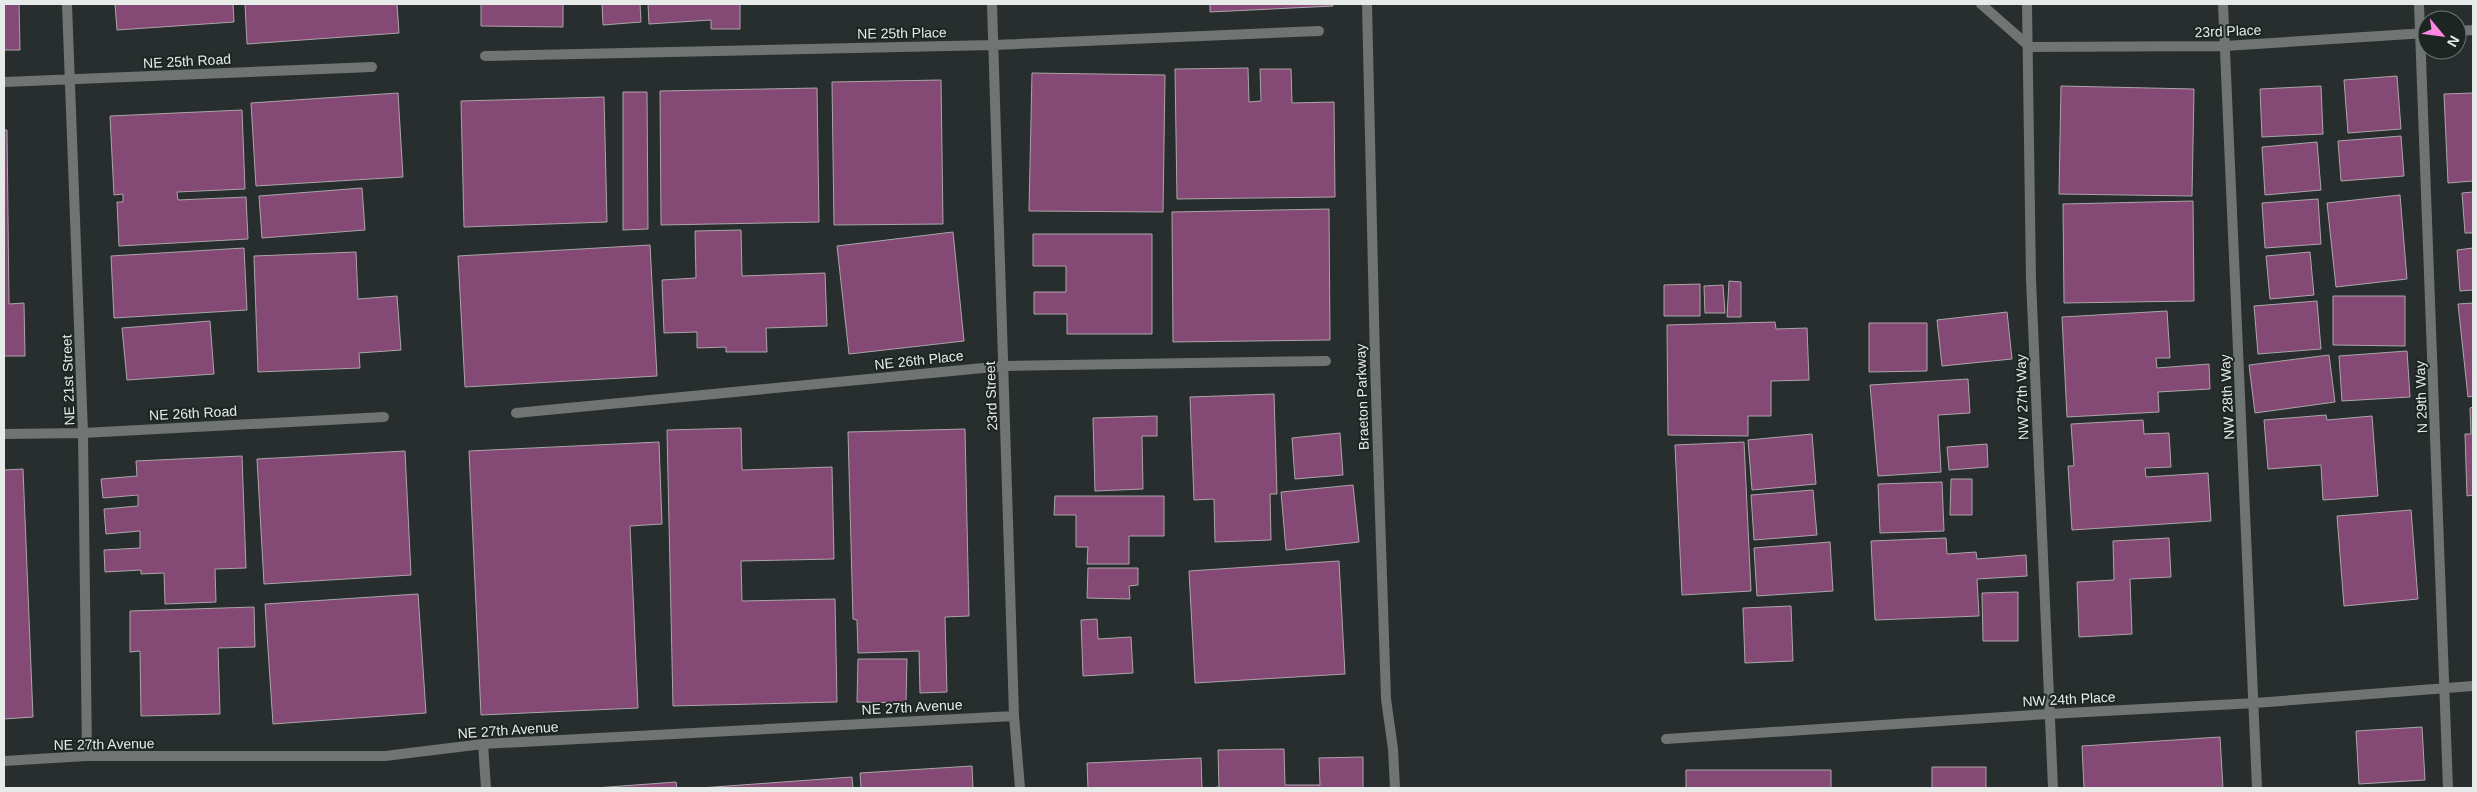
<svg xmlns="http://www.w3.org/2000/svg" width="2477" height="792" font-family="Arial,sans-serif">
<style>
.building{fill:#844974;stroke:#aca5aa}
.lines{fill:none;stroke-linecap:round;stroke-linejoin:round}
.minor{stroke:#707473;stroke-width:10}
.tertiary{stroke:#707473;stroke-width:10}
.labels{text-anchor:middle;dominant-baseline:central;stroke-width:4;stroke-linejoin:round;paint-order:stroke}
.street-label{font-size:14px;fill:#e6ebea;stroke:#1d2523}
</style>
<rect width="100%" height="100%" fill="#272e2d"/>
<path class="building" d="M4,4H19L20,50H4Z
M115,4H233L234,22L117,30Z
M245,4H397L399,33L247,44Z
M481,4H563V27L481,26Z
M602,4H640L641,22L603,25Z
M648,4H740V29H711V20L649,24Z
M1210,4H1333V6L1210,12Z
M1248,68L1249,102L1261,101L1260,69H1291L1292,103L1334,102L1335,197L1177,199L1175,69Z
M1032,73L1165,75L1163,212L1029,211Z
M2397,76L2401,129L2348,133L2344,80Z
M941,80L943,224L834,225L832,82Z
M2061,86L2194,89L2192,196L2059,194Z
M2321,86L2323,134L2262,137L2260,89Z
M817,88L819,222L661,225L660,91Z
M623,92H647L648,229L623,230Z
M398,93L403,177L256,186L251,103Z
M2473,93V181L2448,183L2444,94Z
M604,97L607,222L464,227L461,101Z
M242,110L245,189L177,192L178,200L246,197L248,239L119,246L117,202H123V194L114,195L110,116Z
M4,130H7L9,304L24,303L25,356H4Z
M2401,136L2404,176L2341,181L2338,141Z
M2317,142L2321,190L2265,195L2262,147Z
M362,188L365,230L262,238L259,196Z
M2473,192V233H2465L2462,193Z
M2400,195L2407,279L2336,287L2327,203Z
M2318,199L2321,244L2265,248L2262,203Z
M2193,201L2194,301L2064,303L2063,204Z
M1329,209L1330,340L1173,342L1172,212Z
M741,230L742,276L825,273L827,326L766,328L767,352H726V347L697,348V332L664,333L662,280L696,278L695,231Z
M953,232L964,341L849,354L837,246Z
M1033,234H1152V334H1067V314H1034V292H1066V266H1033Z
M650,245L657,376L465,387L458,256Z
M244,248L247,310L114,318L111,256Z
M2473,248V290L2460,291L2457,250Z
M356,252L358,299L397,296L401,350L359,353L360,368L258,372L254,256Z
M2310,252L2314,295L2270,299L2266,256Z
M1729,281L1741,282V317H1727Z
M1700,284V316H1664V285Z
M1723,285L1725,313H1705L1704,286Z
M2333,296H2405V346L2333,345Z
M2317,301L2321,349L2258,354L2254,306Z
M2473,303V396L2468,397L2458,304Z
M2167,311L2170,358H2156L2157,368L2209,364L2210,389L2158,392L2159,412L2067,417L2062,317Z
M2007,312L2012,359L1942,366L1937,320Z
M210,321L214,374L127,380L122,328Z
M1775,322L1776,329L1807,328L1809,380L1771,381V416H1748V436L1668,435L1667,325Z
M1869,323H1927V371L1869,372Z
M2407,351L2410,397L2342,401L2339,356Z
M2329,355L2335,402L2255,413L2249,365Z
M1968,379L1970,413L1938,415L1941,472L1878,476L1870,385Z
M1274,394L1277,494H1270L1271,540L1215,542L1214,499L1194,500L1190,397Z
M2473,407V495L2467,496L2465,434H2471L2470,408Z
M2326,415L2327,420L2372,416L2378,496L2323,500L2321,465L2268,469L2264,420Z
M1157,416V436H1142L1143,489L1095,491L1093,418Z
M2143,420L2144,434L2169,433L2171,467L2145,468L2146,477L2208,473L2211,521L2072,530L2068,466H2074L2071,424Z
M741,428L742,470L832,467L834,559L741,561L742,601L835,599L837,702L673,706L667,430Z
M965,429L969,616L945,617L947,692L920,693L919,651L858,653L857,620L853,619L848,432Z
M1340,433L1343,475L1295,479L1292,438Z
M1812,434L1816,484L1752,490L1748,440Z
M659,442L662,524L630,526L638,708L481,715L469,451Z
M1744,442L1751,591L1682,595L1675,445Z
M1987,444L1988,467L1949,470L1947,447Z
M405,451L411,575L264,584L257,459Z
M242,456L246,568L215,569L216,602L165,604L164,573L141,574V570L105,572L104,550L140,548V531L106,534L104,509L138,506V495L103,498L101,479L137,476L136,461Z
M23,469L33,717L4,719V470Z
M1951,479H1972V515H1950Z
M1942,482L1944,531L1880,533L1878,484Z
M1353,485L1359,542L1286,550L1281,492Z
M1813,490L1817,535L1754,540L1751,495Z
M1055,496H1164V536H1129V564H1087L1088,547H1076V515H1054Z
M2411,510L2418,599L2344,606L2337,516Z
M1946,538L1947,554L1976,552L1977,559L2026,555L2027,576L1977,579L1979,616L1875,620L1871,541Z
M2169,538L2171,577L2130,579L2132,634L2079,637L2077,582L2114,580L2113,541Z
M1830,542L1833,591L1757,596L1754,548Z
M1339,561L1345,674L1195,683L1189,571Z
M1088,568H1138V585L1129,586L1130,599L1087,598Z
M2018,592V641H1983L1982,593Z
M418,594L426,713L273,724L265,604Z
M1791,606L1793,661L1745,663L1743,608Z
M254,607L255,647L218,648L220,714L141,716L140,651L130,652V611Z
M1097,619L1098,639L1131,637L1133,673L1083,676L1081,620Z
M858,659H907L906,703L857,702Z
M2422,727L2425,780L2359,784L2356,731Z
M2220,737L2223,788H2084L2082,746Z
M1284,749L1285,785H1320L1319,758L1363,757V788H1209L1219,787L1218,750Z
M1201,758L1202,788H1088L1087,763Z
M972,766L973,788H861L860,773Z
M1932,767H1986V788H1932Z
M1686,770H1831V788H1686Z
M852,777L853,788H700Z
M676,782L677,788H595Z"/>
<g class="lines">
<path class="minor" d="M67,4L83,433L87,756
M992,4L1014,716L1020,788
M1981,4L2030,47L2225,46L2426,33
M2027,4L2031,280L2053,788
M2223,4L2257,788
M2419,4L2448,788
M2457,31L2473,30
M485,56L994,45L1319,31
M4,82L372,67
M516,413L1004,366L1326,361
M4,434L83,433L384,417
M1666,739L2049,714L2255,703L2473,686
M483,744L486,788
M4,761L87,756H385L483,744L1014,716"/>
<path class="tertiary" d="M1367,4L1375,361L1386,699L1393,749L1395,788"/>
</g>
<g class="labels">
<g class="street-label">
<text transform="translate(2228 31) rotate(-2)">23rd Place</text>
<text transform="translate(902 33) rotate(-1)">NE 25th Place</text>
<text transform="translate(187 61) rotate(-3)">NE 25th Road</text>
<text transform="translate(919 360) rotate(-6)">NE 26th Place</text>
<text transform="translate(68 380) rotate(-92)">NE 21st Street</text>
<text transform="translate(991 396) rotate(-92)">23rd Street</text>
<text transform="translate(1362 397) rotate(-92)">Braeton Parkway</text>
<text transform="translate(2022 397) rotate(-92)">NW 27th Way</text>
<text transform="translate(2227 397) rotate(-93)">NW 28th Way</text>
<text transform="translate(2421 397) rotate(-92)">N 29th Way</text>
<text transform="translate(193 413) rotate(-3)">NE 26th Road</text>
<text transform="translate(2069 699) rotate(-3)">NW 24th Place</text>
<text transform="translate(912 707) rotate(-3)">NE 27th Avenue</text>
<text transform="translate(508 730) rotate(-4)">NE 27th Avenue</text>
<text transform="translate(104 744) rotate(-1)">NE 27th Avenue</text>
</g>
</g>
<rect width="2477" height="792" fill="none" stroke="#e6ebea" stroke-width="10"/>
<g transform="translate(2442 35) rotate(119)"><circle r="24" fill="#1d2523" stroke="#6d7473"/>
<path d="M0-4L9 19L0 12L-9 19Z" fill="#fe85e0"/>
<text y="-8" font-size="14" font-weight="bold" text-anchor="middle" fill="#e6ebea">N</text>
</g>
</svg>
